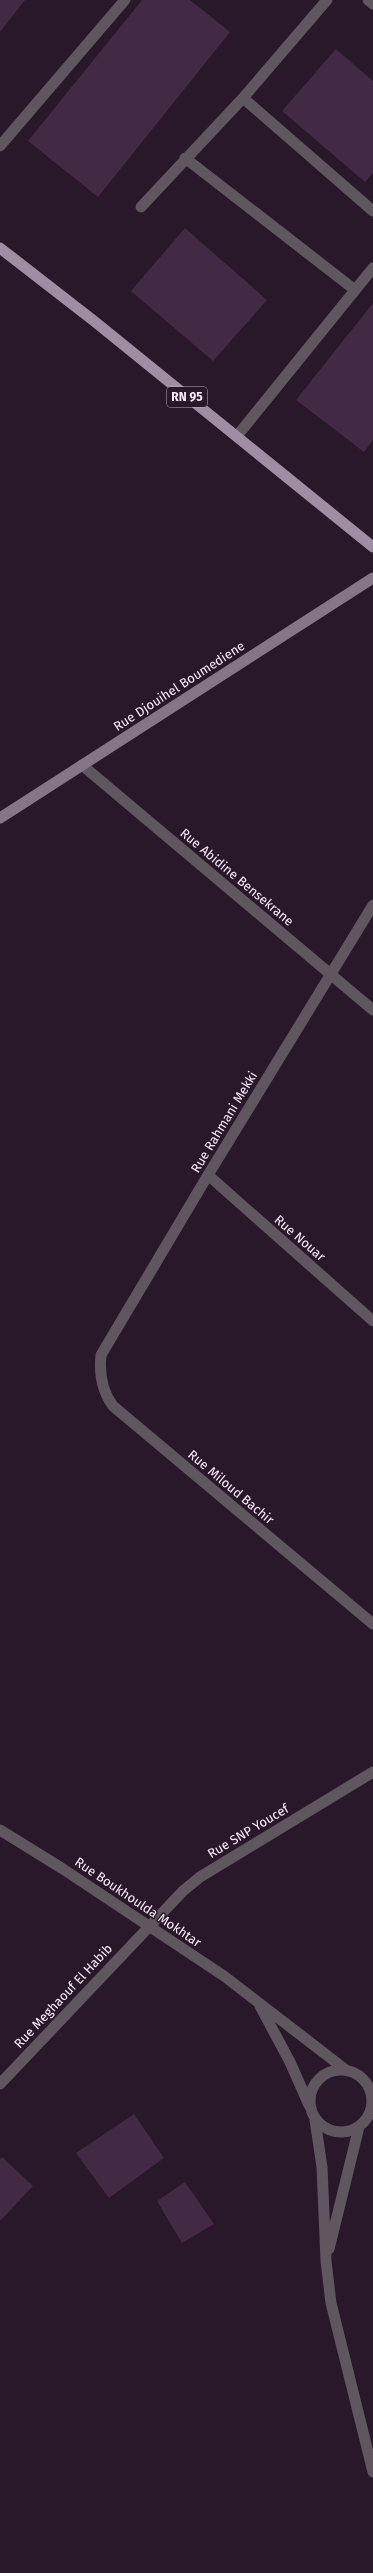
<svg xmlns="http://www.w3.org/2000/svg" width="373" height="2573" font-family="'Fira Sans',sans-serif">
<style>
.building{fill:#422a44}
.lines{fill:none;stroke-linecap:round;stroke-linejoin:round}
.minor{stroke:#605660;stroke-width:11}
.tertiary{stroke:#605660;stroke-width:11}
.secondary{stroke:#857586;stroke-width:11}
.primary{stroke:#a18da3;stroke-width:11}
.labels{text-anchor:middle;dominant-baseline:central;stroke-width:3;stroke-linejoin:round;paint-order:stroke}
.shield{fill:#29172a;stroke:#bcaebc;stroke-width:1}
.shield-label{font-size:12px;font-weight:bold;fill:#fbeefb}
.street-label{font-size:13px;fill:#fbeefb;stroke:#29172a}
</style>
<rect width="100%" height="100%" fill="#29172a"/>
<path class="building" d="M0,0H25L0,32Z
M142,0H190L230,32L98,197L28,141Z
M336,49L373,81V173L365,182L282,111Z
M185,228L267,300L213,361L131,291Z
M373,303V440L364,452L296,400Z
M134,2114L164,2158L109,2198L76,2153Z
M2,2157L33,2186L0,2221V2159Z
M185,2182L214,2224L182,2243L157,2201Z"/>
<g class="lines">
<path class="minor" d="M368,0L373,4
M243,98L373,211
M0,146L125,0
M185,158L355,290
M141,207L243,98L327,0
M237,436L373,268
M82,765L373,1010
M373,905L208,1175L101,1355C99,1374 102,1391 113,1406L373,1624
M208,1175L373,1321
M0,2084L183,1891L200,1877L373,1772"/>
<path class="tertiary" d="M0,1830L63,1869L224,1976L346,2070
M260,2006L290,2062L309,2105
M310 2101a31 31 0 1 1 62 0a31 31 0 1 1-62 0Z
M315,2120L322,2167L326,2261L331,2303L373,2472
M329,2249L359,2127"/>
<path class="secondary" d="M0,818L373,578"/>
<path class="primary" d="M0,248L94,321L373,547"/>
</g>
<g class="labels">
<rect class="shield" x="167" y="387" width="40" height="20" rx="3"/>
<g class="shield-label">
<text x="187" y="397">RN 95</text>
</g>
<g class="street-label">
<text transform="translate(179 686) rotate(-33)">Rue Djouihel Boumediene</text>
<text transform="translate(237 877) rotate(40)">Rue Abidine Bensekrane</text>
<text transform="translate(224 1122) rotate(-59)">Rue Rahmani Mekki</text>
<text transform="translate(300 1238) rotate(41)">Rue Nouar</text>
<text transform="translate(231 1487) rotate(40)">Rue Miloud Bachir</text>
<text transform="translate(248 1831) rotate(-31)">Rue SNP Youcef</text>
<text transform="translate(138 1902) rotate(34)">Rue Boukhoulda Mokhtar</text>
<text transform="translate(63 1996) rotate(-47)">Rue Meghaouf El Habib</text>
</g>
</g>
</svg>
